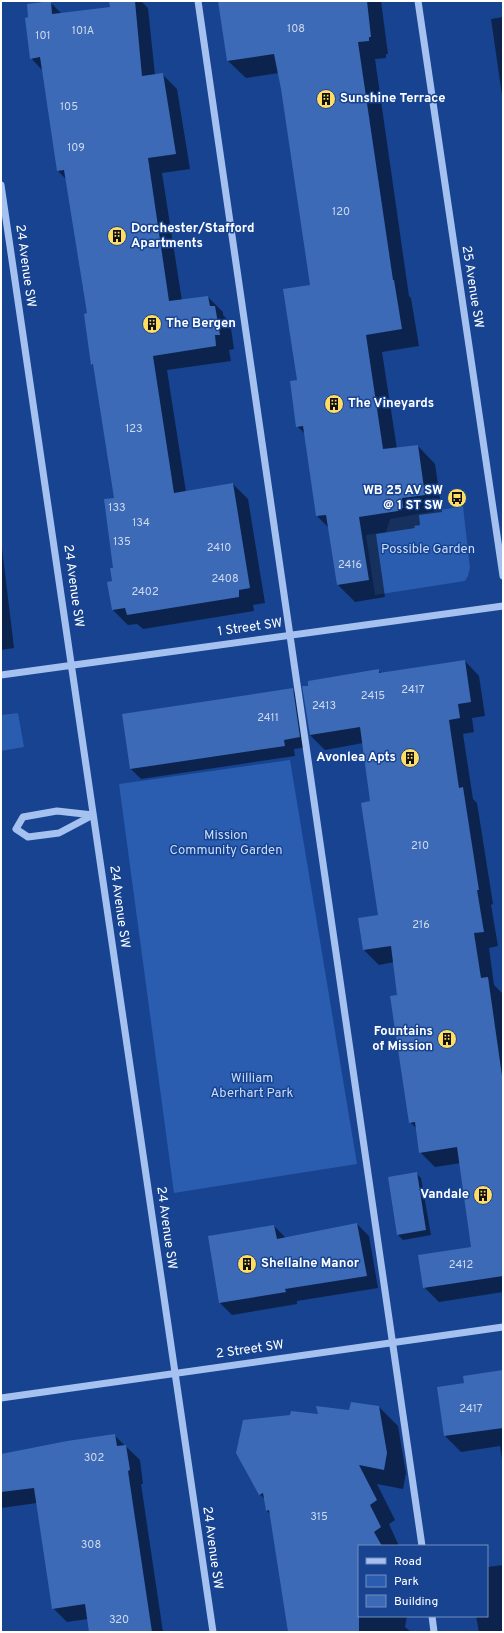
<svg xmlns="http://www.w3.org/2000/svg" width="504" height="1633" font-family="Overpass,sans-serif">
<style>
.green{fill:#2a5caf}
.shadow{fill:#0007}
.building{fill:#3c6ab7}
.lines{fill:none;stroke-linecap:round;stroke-linejoin:round}
.minor{stroke:#a5c1f0;stroke-width:7}
.labels{text-anchor:middle;dominant-baseline:central;stroke-width:3;stroke-linejoin:round;paint-order:stroke}
.number-label{font-size:11px;fill:#cedaed}
.poi-label{font-size:13px;font-weight:bold;fill:#fff;stroke:#174390;text-anchor:start}
.street-label{font-size:13px;fill:#fff;stroke:#174390}
.park-label{font-size:13px;fill:#cbdefb;stroke:#174390}
</style>
<rect width="100%" height="100%" fill="#174390"/>
<path class="green" d="M463,506L470,568L468,576L465,581L375,595L366,535L386,532L390,519Z
M18,713L24,747L1,751V715Z
M290,760L357,1164L174,1193L119,784Z"/>
<path class="shadow" d="M110,1H141L148,8L155,75L162,74L177,89L190,169L162,173L182,301L208,297L223,312V315L230,322L234,349L229,350L231,361L167,370L186,492L233,484L248,499L265,603L253,605L254,611L143,629L137,624L128,625L113,610L109,582H113L115,498L95,368L92,364L88,314L67,180L58,171L42,70L31,58L29,18L50,2L62,14L111,8Z
M219,1H381L388,54H386V58L375,59L409,296L411,298L419,346L382,352L397,449L418,446L435,464L442,512L419,515L420,525L414,526L415,528L376,534L385,597L355,602L338,585L329,528L317,516L305,434L297,426L298,381L311,286L279,73L246,78L228,61Z
M503,17V102L491,19Z
M1,540L14,648L1,650Z
M465,661L479,676L485,716L472,718L474,732L463,734L473,799L477,803L493,904L491,905L498,946L489,948L494,985L502,993L503,1000V1292L439,1302L424,1287L472,1248L461,1163L435,1167L420,1152L417,1129L410,1122L398,996L394,962L379,965L364,950L360,919L379,916L371,802L363,743L325,750L310,735L378,670L382,674Z
M292,689L302,699L309,747L294,749L295,756L141,779L131,769L123,715Z
M416,1173L421,1178L431,1235L403,1240L398,1235L389,1178Z
M357,1224L369,1236L378,1288L297,1301V1304L232,1315L220,1303L209,1237L274,1226L286,1238Z
M503,1371V1465L500,1446L461,1452L445,1436L438,1388L465,1383Z
M379,1407L398,1426L406,1473L403,1489L377,1484L395,1520L389,1524L399,1546H359V1616H407L405,1627L411,1632H289L271,1515L266,1510L265,1500L260,1494L319,1415Z
M114,1435L140,1460L143,1484H141L163,1632H90L88,1619L67,1622L53,1608L37,1503L1,1508V1455Z
M503,1565V1632H479L476,1616H487V1567Z"/>
<path class="building" d="M51,1L52,14L110,7L109,1H135L142,76L163,73L176,154L148,158L169,301L208,296L210,306H215L220,335H215L216,346L153,356L174,493L233,483L250,588L239,590V597L127,615L125,608L112,610L107,582L112,581L110,568H113L104,499L114,498L93,364L91,365L84,314L87,313L64,170L57,171L40,57L30,59L25,18L28,17L27,4Z
M218,1H367L371,37H369V41L358,42L393,280H394L402,329L366,335L383,449L418,445L425,495L402,498L403,508L398,509V511L359,517L369,580L337,585L326,515L316,516L303,426L296,427L290,381L297,380L283,289L310,285L281,89L274,54L227,61Z
M465,660L471,702L458,704L460,718L449,720L459,788L463,787L479,890H477L484,932L474,933L481,978L488,977L503,1083V1276L423,1288L418,1255L471,1247L457,1147L419,1153L415,1122L409,1123L390,996L397,995L391,946L363,950L358,918L378,915L361,803L370,801L360,727L310,735L302,686H308V681L379,669V673Z
M293,688L300,737L284,740L285,746L130,769L122,714Z
M417,1172L426,1230L397,1235L388,1177Z
M357,1223L367,1276L285,1289L286,1292L219,1303L208,1236L274,1225L277,1239Z
M503,1370V1428L444,1436L437,1387L464,1383L463,1376Z
M351,1402L379,1406L387,1453L384,1470L359,1465L377,1500L370,1505L381,1527L374,1532L382,1546H359V1632H288L269,1510L266,1511L263,1493L259,1495L236,1453L243,1420L290,1415L291,1411L318,1414L316,1406L349,1410Z
M115,1434L117,1446L126,1445L130,1470L128,1471L152,1632H89L85,1604L52,1609L34,1488L1,1492V1454L67,1441Z"/>
<g class="lines">
<path class="minor" d="M198,1L422,1546
M418,1L503,576
M1,185L213,1632
M1,675L503,606
M57,811L93,815L59,833L28,837L16,829L23,817Z
M1,1398L503,1327
M432,1616L434,1632"/>
</g>
<defs>
<g id="building-disc" transform="scale(1)"><circle r="9.5" fill="#ffdd63" stroke="#174390"/><path d="M-4-6H4V6H1V3H-1V6H-4ZM-2.5-4.3h1.7v1.8h-1.7ZM.8-4.3h1.7v1.8H.8ZM-2.5-1h1.7V.8h-1.7ZM.8-1h1.7V.8H.8Z" fill="#111"/></g>
<g id="bus-disc" transform="scale(1)"><circle r="9.5" fill="#ffdd63" stroke="#174390"/><path d="M-5-6H5V4H4V6H2V4H-2V6H-4V4H-5ZM-3.5-4V0h7V-4ZM-3.5 1.2v1.5H-2V1.2ZM2 1.2v1.5H3.5V1.2Z" fill="#111"/></g>
</defs>
<g fill-rule="evenodd">
<use href="#building-disc" x="326" y="99"/>
<use href="#building-disc" x="117" y="236"/>
<use href="#building-disc" x="152" y="324"/>
<use href="#building-disc" x="334" y="404"/>
<use href="#bus-disc" x="457" y="498"/>
<use href="#building-disc" x="410" y="758"/>
<use href="#building-disc" x="447" y="1039"/>
<use href="#building-disc" x="483" y="1195"/>
<use href="#building-disc" x="247" y="1264"/>
</g>
<g class="labels">
<g class="number-label">
<text x="296" y="29">108</text>
<text x="83" y="31">101A</text>
<text x="43" y="36">101</text>
<text x="69" y="107">105</text>
<text x="76" y="148">109</text>
<text x="341" y="212">120</text>
<text x="134" y="429">123</text>
<text x="117" y="508">133</text>
<text x="141" y="523">134</text>
<text x="122" y="542">135</text>
<text x="219" y="548">2410</text>
<text x="350" y="565">2416</text>
<text x="225" y="579">2408</text>
<text x="145" y="592">2402</text>
<text x="413" y="690">2417</text>
<text x="373" y="696">2415</text>
<text x="324" y="706">2413</text>
<text x="268" y="718">2411</text>
<text x="420" y="846">210</text>
<text x="421" y="925">216</text>
<text x="461" y="1265">2412</text>
<text x="471" y="1409">2417</text>
<text x="94" y="1458">302</text>
<text x="319" y="1517">315</text>
<text x="91" y="1545">308</text>
<text x="119" y="1620">320</text>
</g>
<g class="poi-label">
<text x="340" y="99">Sunshine Terrace</text>
<text x="131" y="229">Dorchester/Stafford<tspan x="131" dy="15">Apartments</tspan></text>
<text x="166" y="324">The Bergen</text>
<text x="348" y="404">The Vineyards</text>
<text x="443" y="491" text-anchor="end">WB 25 AV SW<tspan x="443" dy="15">@ 1 ST SW</tspan></text>
<text x="396" y="758" text-anchor="end">Avonlea Apts</text>
<text x="433" y="1032" text-anchor="end">Fountains<tspan x="433" dy="15">of Mission</tspan></text>
<text x="469" y="1195" text-anchor="end">Vandale</text>
<text x="261" y="1264">Shellalne Manor</text>
</g>
<g class="street-label">
<text transform="translate(25 266) rotate(82)">24 Avenue SW</text>
<text transform="translate(472 287) rotate(81)">25 Avenue SW</text>
<text transform="translate(73 586) rotate(82)">24 Avenue SW</text>
<text transform="translate(250 628) rotate(-8)">1 Street SW</text>
<text transform="translate(119 907) rotate(82)">24 Avenue SW</text>
<text transform="translate(166 1228) rotate(82)">24 Avenue SW</text>
<text transform="translate(250 1350) rotate(-8)">2 Street SW</text>
<text transform="translate(212 1548) rotate(82)">24 Avenue SW</text>
</g>
<g class="park-label">
<text x="428" y="550">Possible Garden</text>
<text x="226" y="836">Mission<tspan x="226" dy="15">Community Garden</tspan></text>
<text x="252" y="1079">William<tspan x="252" dy="15">Aberhart Park</tspan></text>
</g>
</g>
<rect width="504" height="1633" fill="none" stroke="#ffffff" stroke-width="4"/>
<rect x="358" y="1545" width="130" height="72" fill="#174390" stroke="#748ebc"/>
<rect x="366" y="1558" width="20" height="6" fill="#a5c1f0" stroke="#748ebc"/>
<text x="394" y="1565" font-size="12" fill="#ffffff">Road</text>
<rect x="366" y="1575" width="20" height="12" fill="#2a5caf" stroke="#748ebc"/>
<text x="394" y="1585" font-size="12" fill="#ffffff">Park</text>
<rect x="366" y="1595" width="20" height="12" fill="#3c6ab7" stroke="#748ebc"/>
<text x="394" y="1605" font-size="12" fill="#ffffff">Building</text>
</svg>
